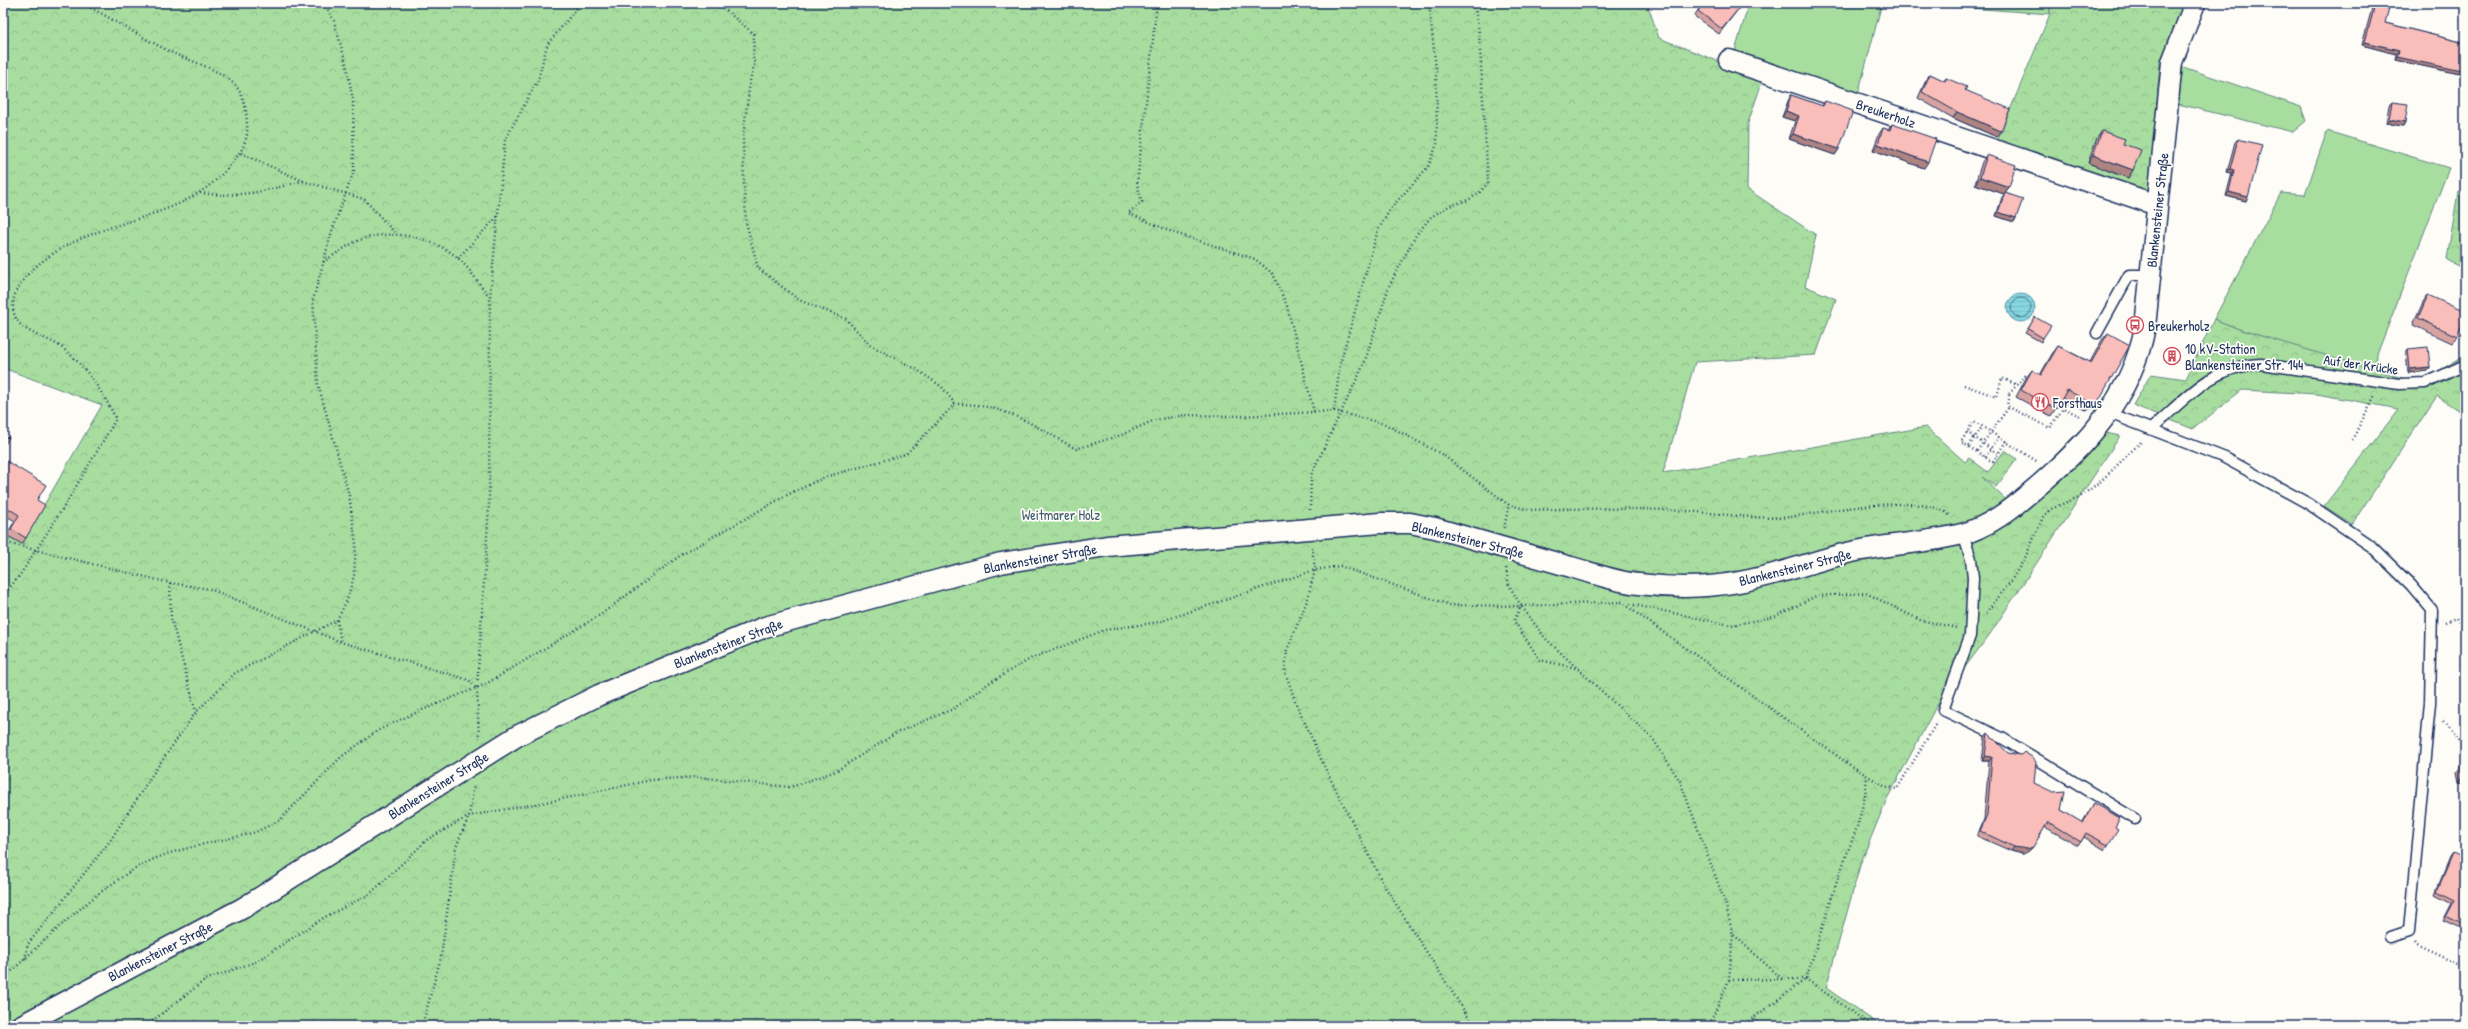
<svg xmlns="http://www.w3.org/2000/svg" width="2468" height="1029" font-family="'Patrick Hand',sans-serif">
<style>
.grass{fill:#a8dda0;stroke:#62867f}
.forest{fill:url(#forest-crowns);stroke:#62867f}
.water{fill:url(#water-rules);stroke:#5b94ac}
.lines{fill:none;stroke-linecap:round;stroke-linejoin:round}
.shore{stroke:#467292;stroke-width:1}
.service-casing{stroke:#1b2f5e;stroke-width:13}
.minor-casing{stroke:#1b2f5e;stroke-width:23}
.path{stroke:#1b2f5e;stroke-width:2.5;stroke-dasharray:1 3;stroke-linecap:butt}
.service{stroke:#fdfcf7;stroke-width:10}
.minor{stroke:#fdfcf7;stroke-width:20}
.wall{fill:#d6a3a0;stroke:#1b2f5e}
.shaded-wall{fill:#ae8482;stroke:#1b2f5e}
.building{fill:#f9bdba;stroke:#1b2f5e}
.labels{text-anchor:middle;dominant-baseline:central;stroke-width:3.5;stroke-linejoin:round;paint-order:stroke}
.street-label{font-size:14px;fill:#1b2f5e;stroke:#fdfcf7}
.poi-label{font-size:14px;fill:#1b2f5e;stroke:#fdfcf7;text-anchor:start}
.park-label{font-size:14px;fill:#3e5a6e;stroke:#fdfcf7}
</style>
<defs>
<pattern id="forest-crowns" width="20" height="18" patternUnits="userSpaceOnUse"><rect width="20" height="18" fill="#a8dda0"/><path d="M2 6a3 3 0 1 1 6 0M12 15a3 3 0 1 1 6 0" fill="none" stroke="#90be8c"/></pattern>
<pattern id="water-rules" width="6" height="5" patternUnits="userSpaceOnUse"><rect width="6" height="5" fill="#86d7e0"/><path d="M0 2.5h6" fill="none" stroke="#73b9c3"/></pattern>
</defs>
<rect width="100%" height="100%" fill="#fdfcf7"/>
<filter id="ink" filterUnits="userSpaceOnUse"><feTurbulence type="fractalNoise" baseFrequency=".025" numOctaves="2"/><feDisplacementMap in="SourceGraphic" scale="8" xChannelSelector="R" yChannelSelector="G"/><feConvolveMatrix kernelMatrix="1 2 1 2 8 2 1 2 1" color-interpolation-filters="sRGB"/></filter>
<g filter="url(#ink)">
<path class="grass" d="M1749,3H1882L1857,98L1733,58Z
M1903,3H2050V14Z
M2183,67L2301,107L2306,121L2293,132L2178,104Z
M2327,131L2449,168L2371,370L2241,330L2214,319L2281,193L2305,195Z"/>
<path class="forest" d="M3,3H1647L1659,38L1763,79L1748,123L1747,189L1816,235L1805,286L1836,299L1816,355L1695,362L1663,473L1926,427L1965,462L1969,458L1988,472L2005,450L2017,459L1996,487L1982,477L2006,500L2047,464L2082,428L2120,436L1990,634L1938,703L1886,801L1861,862L1826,988L1881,1026H3V543L12,537L22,543L102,405L3,368Z
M2050,3H2184L2160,62L2150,195L1995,146L2050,14Z
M2458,192L2465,194V270L2447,259Z
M2214,319L2241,330L2406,379H2426L2465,355V415L2437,396L2352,524L2324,506L2399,409L2317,394L2242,390L2193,429L2133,405L2151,374L2186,379Z"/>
<path class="water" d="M2007 308a14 14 0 1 1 28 0a14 14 0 1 1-28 0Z"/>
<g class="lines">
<path class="shore" d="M2011 308a10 10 0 1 1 20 0a10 10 0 1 1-20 0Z"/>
<g class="service-casing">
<path id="service" d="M2097,333L2129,275H2151
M2109,413L2225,458L2309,504L2371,546L2411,585L2432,610L2430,703L2409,931L2391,937
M2151,429C2187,398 2210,366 2261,364L2399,384L2426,383L2465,365
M1963,534L1971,559L1973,578L1970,636L1943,710L2002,738L2135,819"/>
</g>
<g class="minor-casing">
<path id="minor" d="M1729,60L2157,205
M20,1026L243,908L517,736L599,695L765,627L1001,563L1107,546L1380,523H1410L1435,528C1481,541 1526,554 1571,567C1593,573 1616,582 1639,584C1671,588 1707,588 1739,582C1775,576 1808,563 1843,554C1882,544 1923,544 1962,534C1989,527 2011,509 2032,491C2085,447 2132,397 2145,327L2172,62L2195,3"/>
</g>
<path class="path" d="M717,3L754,34L753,61L755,62L750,81L743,137L744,185L746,222L758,268L799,300L846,319L870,345L916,369L942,387L955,404
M1157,3L1137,184L1142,202L1128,213L1172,232L1255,259L1273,274L1287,306L1314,412
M241,153L303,181L364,199L396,234
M200,193C241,198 264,191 303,181
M458,258L497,217
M323,262C335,255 347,245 360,240C390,228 434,237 458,258C470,269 479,284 489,296
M1964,385L1997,397L2002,378L2017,385
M2009,394L2025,376L2030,378
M2009,395L2007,405L2009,407L2050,428L2068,401
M2057,405L2080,416
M1334,411L1340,364L1378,230L1391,208L1428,167L1437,144L1436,70L1429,3
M1967,432L1998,454
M2352,440L2375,395
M2006,441L1993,462L1961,442L1974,421C1995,435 2016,448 2038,462
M1969,446L1982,427
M1977,451L2009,407
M1985,457L1999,437
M1310,510L1311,475L1364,364L1389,286L1416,235L1431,217L1449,206L1468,200L1479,193L1488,183L1479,32L1474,3
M1504,528L1509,505
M3,542L170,583L210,589L341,642L469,680L477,689L479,738
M1312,547L1315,570L1307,601L1287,650L1285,672L1296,703L1325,768L1385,887L1474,1026
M1506,568L1509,585L1521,606L1514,621L1540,660L1580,669
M170,583L171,618L196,712
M3,596L20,575L65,505L116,419C103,393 88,369 65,350C47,334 14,335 13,306C13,292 22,280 32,270C76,230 124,227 176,205C198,195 216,183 231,164C241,153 249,139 247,124C246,109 245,97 235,85C220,69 192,62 173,53C142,38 113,19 82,3
M1621,602L1850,765L1884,786L1897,789L1937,722
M1630,604L1731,625L1774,617L1816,596L1866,593L1920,620L1957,628
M1522,607L1546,639L1653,739L1680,781L1725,902L1733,935L1729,980L1709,1026
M1986,613L2011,581L2026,556L2043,517L2051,509L2081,496L2100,482L2142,441
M337,620L341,642
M2445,622L2456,618L2465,631
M477,688L489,506L490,297L505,140L538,80L547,45L581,3
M2443,721L2465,749
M1734,935L1782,979H1806L1872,1026
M2415,942L2417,945L2465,967
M25,959L28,944L110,841L152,775L196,712L235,673L337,620L347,600L354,576L356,544L349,495L318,384L313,300L332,231L354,171L353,101L347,67L334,21L324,3
M3,979C46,940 110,874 164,855C194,845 226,840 256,832L280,820L341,757L377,731L410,715L486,684L600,615L681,555L787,495L825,477L906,454L955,404C1004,403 1035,426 1076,449L1121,435L1155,420L1185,415L1243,416L1334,411L1385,424L1443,455L1509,505L1530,510C1580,508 1634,508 1684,511C1715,513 1761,520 1790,517C1823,512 1927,491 1950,516
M1729,980L1782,979
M1753,1019L1758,1026
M146,1026L205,980L255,962L325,917L370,894L428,839L469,816L562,799L651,780L698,777L790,787L836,771L898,732L953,709L989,683L1032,658L1105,630L1159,622L1315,570L1340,566L1450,605L1521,606L1622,602
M422,1026L441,957L456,847L469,816L474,785
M1742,1026L1806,979L1838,878L1858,824L1865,796L1867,776"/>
<use href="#service" class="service"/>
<use href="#minor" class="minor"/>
</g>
<path class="wall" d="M1703,3H1743L1719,34L1694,16Z
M2375,5L2385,23L2465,43V72L2464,73L2462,72L2460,74L2395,60L2396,54L2362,45L2372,8Z
M1930,74L1944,81L1946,78L1965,90L1997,137L1953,118L1918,98L1926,80Z
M1791,95L1822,106L1825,101L1839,149L1835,155L1789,139L1795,121L1782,117L1788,101Z
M2392,102L2405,122L2403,126L2386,123L2389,105Z
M1892,124L1924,168L1873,150L1879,134L1883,128L1888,130Z
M2102,131L2133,170L2128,178L2088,163L2097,138Z
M2238,139L2246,201L2226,196L2232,173L2227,172L2235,142Z
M1987,155L2009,187L2004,194L1975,184L1982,162Z
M2005,193L2016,218L2014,222L1996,216L2002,197Z
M2428,295L2457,336L2452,343L2413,325L2423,302Z
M2033,321L2043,338L2041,342L2025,333Z
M2108,333L2094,408L2085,410L2062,398L2051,416L2016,397L2026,378L2032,370L2040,375L2052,354L2058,346L2090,362L2102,340Z
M2408,349L2430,367L2428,371L2408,373L2406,353Z
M3,459L37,500L26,538L22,544L6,535L15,521L3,514Z
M1988,733L2034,783L2061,810L2082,823L2094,803L2115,827L2108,845L2105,850L2084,837L2078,846L2045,827L2029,851L2023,854L2011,851L1977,836L1984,819L1989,761H1982L1985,737Z
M2465,760V783L2459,782L2457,772Z
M2453,853L2462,925L2460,929L2443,921L2452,903L2435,894L2450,857Z"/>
<path class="shaded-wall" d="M2365,42L2399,50L2396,54L2362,45Z
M2397,57L2463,68L2465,69V72L2464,73L2462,72L2460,74L2395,60Z
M1786,111L1799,116L1795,121L1782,117Z
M1957,112L2001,131L1997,137L1953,118Z
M2389,119L2405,122L2403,126L2386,123Z
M1793,134L1839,149L1835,155L1789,139Z
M1878,144L1928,162L1924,168L1873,150Z
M2093,155L2133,170L2128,178L2088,163Z
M2230,169L2234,170L2232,173L2227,172Z
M1980,177L2009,187L2004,194L1975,184Z
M2229,192L2248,197L2246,201L2226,196Z
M1998,212L2016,218L2014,222L1996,216Z
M2430,367L2428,371L2408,373L2410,369Z
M2099,400L2094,408L2085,410L2091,403Z
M1985,756L1992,757L1989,761H1982Z
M2465,774V783L2459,782Z
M2014,847H2033L2029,851L2023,854L2011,851Z"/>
<path class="building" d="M1703,3H1743L1722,29L1698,11Z
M2375,5L2389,8L2385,23L2465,43V69L2463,68L2462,71L2397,57L2399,50L2365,42Z
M1930,74L1945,81L1946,78L1967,87L1965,90L2010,109L2001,131L1957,112L1922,92Z
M1791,95L1823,106L1825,101L1853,111L1839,149L1793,134L1799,116L1786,111Z
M2392,102L2408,104L2405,122L2389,119Z
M1892,124L1936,139L1928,162L1878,144L1883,128L1890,130Z
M2102,131L2125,139L2123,144L2141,150L2133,170L2093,155Z
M2238,139L2262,145L2248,197L2229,192L2234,170L2230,169Z
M1987,155L2016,165L2009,187L1980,177Z
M2005,193L2023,199L2016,218L1998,212Z
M2428,295L2465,312V319L2457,336L2418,318Z
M2035,317L2051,326L2043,338L2028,329Z
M2108,333L2130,345L2099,400L2091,403L2067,390L2056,409L2021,390L2032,370L2041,375L2058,346L2091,363Z
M2428,347L2430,367L2410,369L2408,349Z
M9,437L3,448V438Z
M3,459L46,485L37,500L45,505L26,538L11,529L19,515L3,505Z
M1988,733L2008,753L2021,755L2024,752L2032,757L2036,762L2034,783L2053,792L2065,791L2061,810L2083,823L2094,803L2120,818L2115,827L2118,829L2108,845L2086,833L2081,842L2048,822L2033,847L2027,849L2014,847L1980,831L1987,815L1992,757L1985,756Z
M2453,853L2465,859V919L2462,925L2446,917L2455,900L2437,891Z"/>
</g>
<defs>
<g id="bus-ring" transform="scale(0.9)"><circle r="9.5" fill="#fdfcf7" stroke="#d1495b" stroke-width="1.5"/><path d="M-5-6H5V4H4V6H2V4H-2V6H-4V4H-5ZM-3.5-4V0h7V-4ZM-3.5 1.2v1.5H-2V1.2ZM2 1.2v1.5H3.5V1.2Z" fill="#d1495b"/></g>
<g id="building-ring" transform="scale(0.9)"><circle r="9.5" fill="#fdfcf7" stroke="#d1495b" stroke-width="1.5"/><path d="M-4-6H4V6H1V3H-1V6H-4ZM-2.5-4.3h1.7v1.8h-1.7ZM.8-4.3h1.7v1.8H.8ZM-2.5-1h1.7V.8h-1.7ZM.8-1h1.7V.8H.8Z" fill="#d1495b"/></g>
<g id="restaurant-ring" transform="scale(0.9)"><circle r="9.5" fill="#fdfcf7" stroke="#d1495b" stroke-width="1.5"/><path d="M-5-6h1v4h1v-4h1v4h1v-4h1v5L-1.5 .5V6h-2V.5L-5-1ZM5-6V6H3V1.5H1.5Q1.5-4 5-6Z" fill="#d1495b"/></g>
</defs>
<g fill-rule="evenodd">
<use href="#bus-ring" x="2135" y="325"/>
<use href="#building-ring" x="2172" y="356"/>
<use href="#restaurant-ring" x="2040" y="402"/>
</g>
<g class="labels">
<g class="street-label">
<text transform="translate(1886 113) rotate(19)">Breukerholz</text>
<text transform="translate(2157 210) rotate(-84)">Blankensteiner Straße</text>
<text transform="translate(2361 364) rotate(8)">Auf der Krücke</text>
<text transform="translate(1468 539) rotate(14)">Blankensteiner Straße</text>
<text transform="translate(1040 558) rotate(-10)">Blankensteiner Straße</text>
<text transform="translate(1795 567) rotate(-14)">Blankensteiner Straße</text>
<text transform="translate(728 643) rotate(-21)">Blankensteiner Straße</text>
<text transform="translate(438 785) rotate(-32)">Blankensteiner Straße</text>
<text transform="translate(160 951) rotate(-27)">Blankensteiner Straße</text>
</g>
<g class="poi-label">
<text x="2148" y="325">Breukerholz</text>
<text x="2185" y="348">10 kV-Station<tspan x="2185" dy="16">Blankensteiner Str. 144</tspan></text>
<text x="2053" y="402">Forsthaus</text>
</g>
<g class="park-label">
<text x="1061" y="514">Weitmarer Holz</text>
</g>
</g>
<rect width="2468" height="1029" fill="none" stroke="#fdfcf7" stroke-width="16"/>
<rect x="8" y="8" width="2452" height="1013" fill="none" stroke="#1b2f5e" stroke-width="1.5" filter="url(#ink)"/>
</svg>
